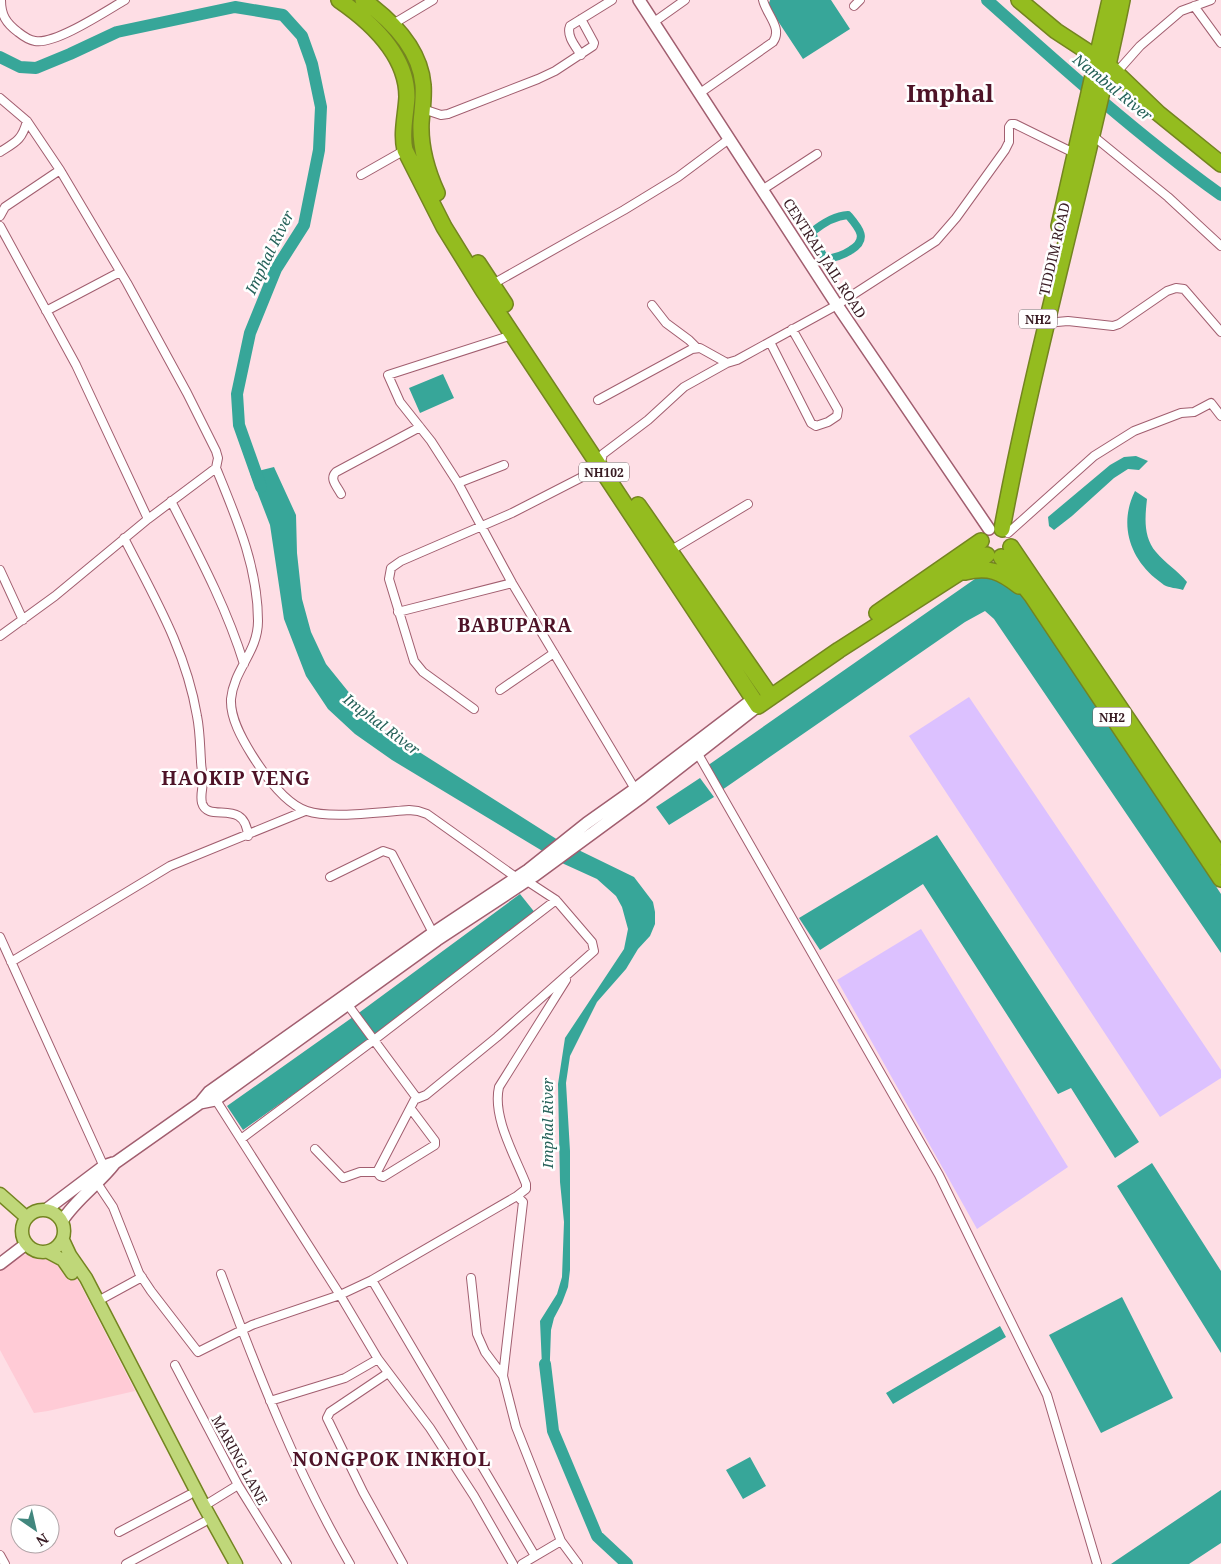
<svg xmlns="http://www.w3.org/2000/svg" width="1221" height="1564" font-family="'Noto Serif',serif">
<style>
.built{fill:#ffcbd6}
.green{fill:#dcc1ff}
.water{fill:#37a699}
.lines{fill:none;stroke-linecap:round;stroke-linejoin:round}
.canal{stroke:#37a699;stroke-width:8}
.river{stroke:#37a699;stroke-width:12}
.street-casing{stroke:#a15e6f;stroke-width:10}
.secondary-casing{stroke:#a15e6f;stroke-width:14}
.primary-casing{stroke:#748420;stroke-width:15}
.highway-casing{stroke:#748420;stroke-width:18}
.street{stroke:#fff;stroke-width:8}
.secondary{stroke:#fff;stroke-width:11}
.primary{stroke:#bfd779;stroke-width:12}
.highway{stroke:#94bc1f;stroke-width:15}
.labels{text-anchor:middle;dominant-baseline:central;stroke-width:5;stroke-linejoin:round;paint-order:stroke}
.shield{fill:#fff;stroke:#745f65;stroke-width:1}
.shield-label{font-size:12px;font-weight:bold;fill:#381b23}
.street-label{font-size:14px;fill:#381b23;stroke:#fff}
.water-label{font-size:15px;font-style:italic;fill:#27625a;stroke:#fff}
.district-label{font-size:19px;font-weight:bold;letter-spacing:1px;fill:#4e1327;stroke:#fff}
.town-label{font-size:24px;font-weight:bold;fill:#4e1327;stroke:#fff}
</style>
<rect width="100%" height="100%" fill="#fedee5"/>
<path class="built" d="M38,1252H48L63,1260L79,1282L135,1391L48,1411L34,1413L0,1350V1265L23,1255Z"/>
<path class="green" d="M969,697L1221,1070V1078L1160,1117L909,736Z
M921,929L1068,1167L977,1229L837,980Z"/>
<path class="water" d="M770,0H831L850,29L803,59L768,6Z
M443,374L454,398L420,413L409,388Z
M1136,456L1148,461L1139,470L1128,469L1114,478L1072,516L1054,530L1049,526L1048,517L1110,465L1124,457Z
M274,467L296,515L297,553L302,599L311,632L326,664L351,695L383,729L558,840L634,877L653,902L655,912V924L650,936L638,949L626,969L597,1002L570,1056L566,1083L570,1151V1270L568,1287L562,1303L554,1318L551,1330L549,1386L542,1366L540,1321L557,1294L562,1277L564,1222L560,1182L558,1084L565,1038L624,949L628,929L622,907L616,896L597,879L564,864L392,760L355,734L328,709L306,676L284,619L270,525L250,473Z
M1135,491L1147,499C1145,517 1143,537 1156,552C1165,563 1178,571 1187,582L1183,590C1177,588 1169,588 1164,585C1161,583 1158,580 1155,578C1129,556 1119,523 1135,491Z
M982,574H991L1023,593L1221,894V953L994,619L985,611L965,622L722,790L707,766Z
M700,778L714,797L669,825L656,807Z
M937,835L1139,1142L1115,1158L1071,1088L1058,1094L923,884L820,950L799,918Z
M520,894L536,914L378,1034L243,1130L227,1106L360,1012Z
M1152,1163L1221,1271V1353L1117,1186Z
M1122,1297L1173,1398L1101,1433L1049,1335Z
M1000,1326L1006,1337L893,1404L886,1393Z
M750,1457L766,1486L743,1499L726,1470Z
M1221,1490V1543L1189,1564H1111Z"/>
<g class="lines">
<path class="canal" d="M848,215C859,228 869,239 851,250C842,256 835,258 825,259L815,241L812,232C823,223 834,216 848,215Z"/>
<path class="river" d="M987,0C1063,68 1139,136 1221,195
M0,57L20,67L36,68L70,54L117,32L235,7L283,15L302,36L312,64L321,107L319,150L304,225L276,269L250,333L237,394L239,425L261,487
M545,1364L553,1431L597,1536L627,1564"/>
<g class="street-casing">
<path id="street" d="M1,0C1,15 6,23 18,32C23,36 28,40 35,41C55,45 106,11 125,0
M854,6L860,0
M1194,6L1221,43
M654,22L685,0
M393,24L433,0
M581,55C576,47 566,36 570,26L612,0
M1116,73L1140,46L1181,11L1211,0
M700,93L773,42C783,28 766,14 763,0
M0,98L27,121L60,170L127,283L187,393L216,451L218,458L216,468L148,519L55,596L0,636
M423,109L441,115L448,114L538,79L555,71L593,46L594,43L581,19
M1092,135L1168,197L1221,246
M0,152C16,142 22,140 27,121
M361,175L405,150
M762,190L817,154
M0,216L5,207L60,170
M0,226L76,365L148,519
M491,285L624,210L678,177L729,139
M652,305L666,323L689,340L697,348
M46,311L120,272
M1038,322L1046,323L1068,321L1113,326L1119,324L1167,291L1176,288L1184,289L1221,332
M512,335L388,375L400,402L431,441L458,483L512,583L635,789
M770,342L811,423L816,426L828,422L837,416L838,410L792,329
M598,400L692,349L700,348L727,363L737,360L837,305L936,241L956,218L1005,150L1009,142V127L1011,124H1015L1076,154
M216,468C236,517 258,567 258,621C258,652 234,669 231,699C230,718 242,739 252,755C264,774 285,804 307,811C329,819 383,812 409,810L418,811L427,814L517,878L527,881L556,900
M458,483L504,465
M341,494C337,486 329,479 336,472L420,427
M171,501C198,554 226,606 244,664
M1008,533L1094,456L1134,431L1181,413L1194,412L1211,403L1221,416
M124,538C154,597 186,650 197,716C200,731 200,746 201,761C201,768 203,774 203,780C203,788 200,795 202,803C208,824 245,797 248,836
M668,552L748,504
M0,570L23,620
M398,612L512,583
M500,690L554,653
M474,709L423,672L414,661L389,579L391,568L401,561L512,513L590,473L600,466L603,454L648,420L684,387L727,363
M698,754L939,1175L980,1259L1047,1395L1097,1564
M330,877L383,851L392,854L433,933
M0,937L105,1169
M11,962L170,866L305,811
M348,1005L416,1097L377,1172L380,1176L383,1177L435,1145V1141L411,1109
M214,1097L340,1295L378,1359L430,1428L474,1496L513,1564
M241,1139L374,1040L556,900L592,942L594,951L497,1037L426,1095L416,1099
M315,1149L343,1178L360,1172H377
M97,1183L113,1207L139,1273L151,1291L198,1352L252,1325L340,1295L372,1280L517,1196L523,1202L503,1376L516,1427L561,1541
M517,1196L526,1189V1184C515,1156 492,1117 499,1087L566,980
M221,1274C258,1374 297,1473 350,1564
M471,1278L477,1334L485,1352L503,1376
M372,1280L535,1556
M98,1301L142,1277
M175,1365L238,1485L287,1564
M388,1373L330,1412L327,1418L363,1492L403,1564
M270,1401L345,1378L378,1359
M204,1506L238,1485
M119,1532L189,1495
M0,1555L5,1564
M126,1564L204,1522
M522,1564L561,1541L578,1564"/>
</g>
<g class="secondary-casing">
<path id="secondary" d="M639,0L837,305L989,529
M200,1103L215,1100L437,940L534,876L643,796L758,706
M47,1209L104,1166L113,1163
M62,1221C77,1198 99,1184 115,1163L200,1103L209,1092L433,933L528,870L587,823L635,789L753,699
M0,1264L26,1244"/>
</g>
<g class="primary-casing">
<path id="primary" d="M0,1194L26,1217
M22 1231a21 21 0 1 1 42 0a21 21 0 1 1-42 0Z
M63,1240L70,1255L86,1278L204,1506L236,1564
M48,1252L63,1260L72,1273"/>
</g>
<g class="highway-casing">
<path id="highway" d="M339,0C371,22 407,55 407,97C406,115 401,133 405,150L444,227L483,290L758,706L839,650L987,555
M363,0C391,20 420,48 423,85C424,98 422,110 421,123C420,148 427,171 437,193
M1019,0L1056,31L1108,65L1158,113L1221,164
M1059,226L1110,0
M478,263L505,304
M638,505L771,697
M1002,529C1035,351 1086,177 1122,0
M1011,547L1221,857
M1001,557L1032,596L1221,879
M965,572C989,566 1001,572 1019,586
M877,613L981,541"/>
</g>
<use href="#street" class="street"/>
<use href="#secondary" class="secondary"/>
<use href="#primary" class="primary"/>
<use href="#highway" class="highway"/>
</g>
<g class="labels">
<g class="shield">
<rect x="1019" y="309.5" width="38" height="19" rx="4"/>
<rect x="579" y="462.5" width="50" height="19" rx="4"/>
<rect x="1093" y="707.5" width="38" height="19" rx="4"/>
</g>
<g class="shield-label">
<text x="1038" y="319">NH2</text>
<text x="604" y="472">NH102</text>
<text x="1112" y="717">NH2</text>
</g>
<g class="street-label">
<text transform="translate(1054 249) rotate(-77)">TIDDIM ROAD</text>
<text transform="translate(825 258) rotate(57)">CENTRAL JAIL ROAD</text>
<text transform="translate(240 1460) rotate(61)">MARING LANE</text>
</g>
<g class="water-label">
<text transform="translate(1113 87) rotate(39)">Nambul River</text>
<text transform="translate(269 252) rotate(-64)">Imphal River</text>
<text transform="translate(382 724) rotate(37)">Imphal River</text>
<text transform="translate(547 1123) rotate(-90)">Imphal River</text>
</g>
<g class="district-label">
<text x="515" y="625">BABUPARA</text>
<text x="236" y="778">HAOKIP VENG</text>
<text x="392" y="1459">NONGPOK INKHOL</text>
</g>
<g class="town-label">
<text x="950" y="92">Imphal</text>
</g>
</g>
<g transform="translate(35 1529) rotate(146)"><circle r="24" fill="#ffffff" stroke="#afa4a7"/>
<path d="M0-4L9 19L0 12L-9 19Z" fill="#42877e"/>
<text y="-8" font-size="14" font-weight="bold" text-anchor="middle" fill="#381b23">N</text>
</g>
</svg>
